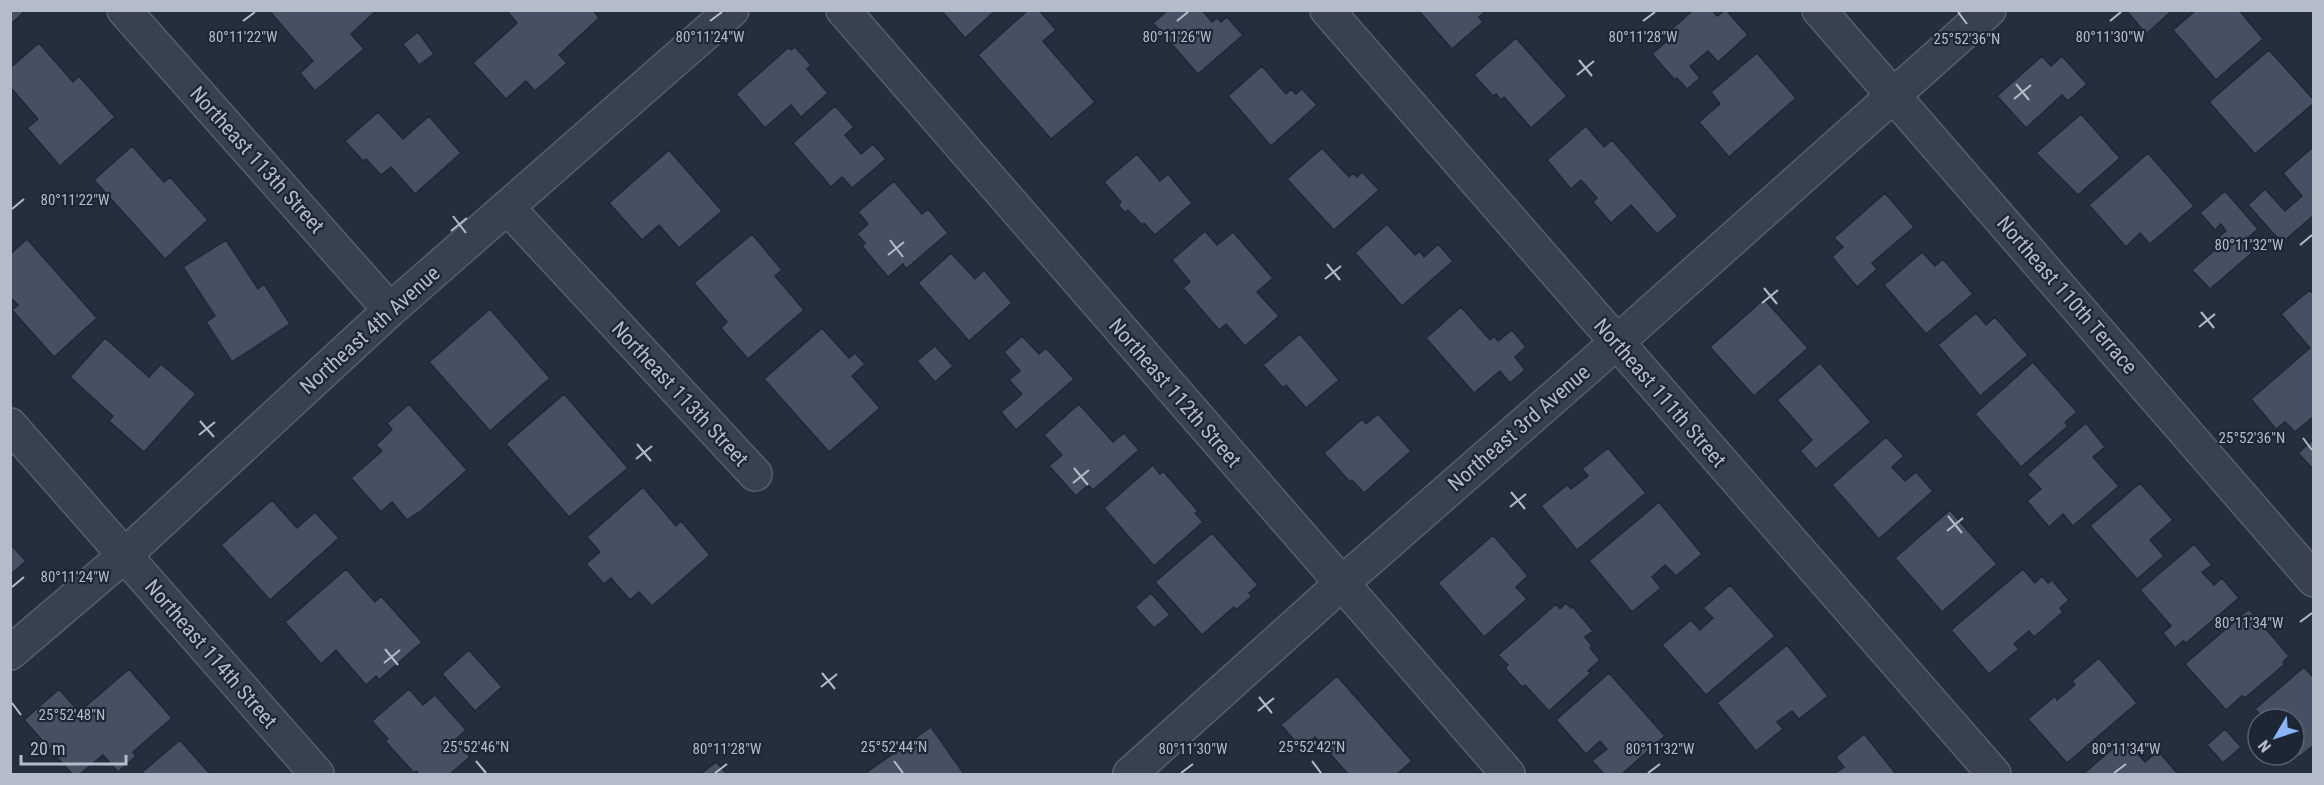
<svg xmlns="http://www.w3.org/2000/svg" width="2324" height="785" font-family="'Roboto Condensed',sans-serif">
<style>
.building{fill:#455162;stroke:#1f2835;stroke-width:1.5}
.lines{fill:none;stroke-linecap:round;stroke-linejoin:round}
.minor-casing{stroke:#565f6c;stroke-width:36}
.minor{stroke:#38414e;stroke-width:33}
.ticks{fill:none;stroke:#b4bcc9;stroke-width:2}
.labels{text-anchor:middle;dominant-baseline:central;stroke-width:4.5;stroke-linejoin:round;paint-order:stroke}
.street-label{font-size:21px;fill:#b4bcc9;stroke:#1d2633}
.ticks-label{font-size:15px;text-anchor:middle;fill:#b4bcc9;stroke:#1d2633;stroke-width:4.5;stroke-linejoin:round;paint-order:stroke}
</style>
<rect width="100%" height="100%" fill="#242f3e"/>
<path class="building" d="M10,10H21L23,13L10,25Z
M274,10H377L351,34L364,49L315,91L300,73L313,61L271,13Z
M506,10H593L599,18L559,55L567,63L535,91L526,81L506,99L473,63L517,23Z
M941,10H996L965,38Z
M1028,10H1039L1056,30L1043,41L1095,102L1051,139L978,55Z
M1168,10H1202L1212,22L1217,18L1221,22L1227,17L1243,35L1198,74L1153,23Z
M1418,10H1487L1479,17L1483,22L1452,49Z
M1693,10H1712L1717,16L1726,10L1748,35L1718,62L1708,51L1690,66L1700,78L1687,89L1677,78L1674,79L1652,54L1667,41L1663,37Z
M2126,10H2173L2146,34Z
M2196,10H2239L2263,39L2216,80L2173,30Z
M418,32L434,54L419,65L403,44Z
M1516,38L1567,96L1531,128L1504,97L1501,100L1496,94L1493,96L1474,75Z
M39,43L73,82L79,76L115,117L60,166L27,128L38,119L10,87V68Z
M789,47L791,50L795,47L811,65L807,69L828,93L801,117L791,105L765,128L736,94Z
M2269,50L2314,100V103L2255,154L2209,102Z
M1757,53L1796,98L1729,157L1699,122L1720,104L1711,92Z
M2042,56L2051,66L2062,56L2087,84L2068,101L2062,95L2026,128L1997,96Z
M1262,66L1286,94L1291,89L1296,94L1302,89L1317,105L1271,146L1228,96Z
M835,106L854,127L845,135L861,154L873,144L886,159L852,188L842,177L831,187L793,143Z
M378,112L403,139L429,116L461,153L415,194L391,167L381,175L366,159L363,161L345,141Z
M2081,114L2120,158L2078,195L2036,153Z
M1586,126L1604,147L1612,140L1678,216L1657,234L1631,205L1611,223L1593,202L1597,198L1581,180L1571,189L1547,160Z
M132,146L164,182L170,177L208,220L165,259L94,180Z
M2314,146V215L2282,243L2248,205L2265,189L2285,211L2302,196L2283,173Z
M1322,148L1349,177L1353,173L1357,177L1362,172L1379,190L1334,230L1287,179Z
M669,150L722,211L679,248L659,225L642,240L609,203Z
M2148,153L2194,206L2150,244L2140,233L2126,247L2089,205Z
M1137,154L1160,181L1168,174L1192,203L1155,235L1144,223L1142,225L1128,210L1125,213L1118,205L1121,202L1104,182Z
M894,181L922,214L928,209L948,233L906,269L903,264L888,277L862,246L865,243L857,234L868,224L858,212Z
M2225,191L2258,229L2243,242L2252,253L2210,289L2192,270L2217,248L2212,242L2226,231L2221,224L2215,230L2200,213Z
M1885,193L1914,227L1872,263L1877,269L1857,287L1832,257L1843,247L1834,238Z
M1387,224L1415,255L1420,251L1424,257L1438,244L1453,261L1402,306L1355,253Z
M1205,231L1217,245L1233,232L1273,278L1257,292L1279,316L1245,346L1226,324L1219,330L1183,288L1190,282L1172,260Z
M752,234L782,270L775,276L804,310L748,359L721,328L727,322L694,283Z
M27,239L97,318L54,357L12,310L18,305L10,297V254Z
M226,240L258,289L264,284L290,324L232,362L206,322L215,316L183,267Z
M1922,252L1935,266L1943,259L1973,294L1926,334L1884,285Z
M951,253L975,279L984,270L1012,303L969,341L918,283Z
M2310,290L2314,295V416L2295,432L2285,422L2276,429L2251,399L2310,348L2281,314Z
M1764,299L1808,348L1754,396L1710,347Z
M1461,307L1490,340L1494,336L1498,341L1512,330L1526,347L1515,357L1525,370L1510,383L1500,371L1474,393L1426,338Z
M490,309L550,378L490,431L429,362Z
M1976,313L1986,325L1995,317L2028,355L1980,396L1938,345Z
M822,328L849,358L855,353L865,364L852,376L880,408L829,452L764,379Z
M1300,334L1339,380L1306,408L1286,385L1283,388L1263,365Z
M1022,336L1039,354L1046,348L1074,379L1016,430L1001,412L1022,394L1009,380L1020,371L1004,352Z
M105,338L149,377L161,364L196,394L144,452L109,421L113,416L70,377Z
M935,346L953,366L935,382L917,361Z
M2033,362L2077,412L2065,422L2068,426L2021,467L1975,414Z
M1820,363L1871,422L1816,469L1800,451L1812,440L1777,400Z
M564,394L628,468L569,517L506,444Z
M409,404L467,470L421,511L407,520L392,502L381,512L351,478L382,451L376,445L392,430L387,423Z
M1079,404L1113,442L1124,433L1139,450L1093,490L1088,485L1076,496L1049,466L1062,455L1044,435Z
M1378,414L1411,451L1364,493L1352,480L1350,482L1324,453L1362,419L1366,424Z
M2086,423L2105,447L2093,457L2119,486L2073,526L2063,514L2049,527L2027,501L2041,489L2027,474Z
M1886,437L1904,456L1892,467L1905,481L1916,472L1933,491L1879,539L1832,485Z
M2314,439V470L2298,453Z
M1608,448L1646,493L1577,550L1541,506L1567,485L1571,489L1588,476L1582,469Z
M1153,465L1160,474L1163,471L1198,511L1195,513L1203,522L1154,566L1104,508Z
M2140,483L2173,520L2150,540L2164,556L2137,579L2090,526Z
M643,487L676,526L681,521L710,555L652,606L639,592L630,600L611,578L604,584L586,564L600,552L587,537Z
M272,500L297,528L315,512L339,538L270,600L221,545Z
M1659,502L1702,554L1676,576L1665,565L1652,577L1661,588L1632,612L1589,561Z
M1950,510L1997,564L1942,612L1895,558Z
M1212,533L1258,585L1249,593L1252,596L1236,610L1234,607L1202,635L1155,582Z
M1493,535L1528,576L1516,587L1527,599L1484,637L1438,583Z
M10,544L26,561L10,575Z
M2194,544L2212,565L2202,572L2214,585L2222,578L2239,598L2186,643L2183,641L2175,648L2163,633L2171,626L2140,590Z
M346,569L375,602L381,596L422,642L379,680L376,676L366,685L336,650L321,664L285,622Z
M2023,569L2035,583L2042,576L2048,583L2052,580L2069,600L2060,608L2063,612L2034,637L2029,631L2014,644L2019,649L1989,674L1951,630Z
M1730,585L1775,636L1706,695L1662,645L1691,620L1700,630L1713,618L1703,608Z
M1151,593L1170,615L1154,628L1135,607Z
M1566,603L1571,608L1572,606L1593,631L1585,637L1592,646L1590,648L1600,660L1588,671L1591,673L1549,711L1525,685L1522,687L1505,668L1508,665L1498,655L1556,604L1560,609Z
M2249,609L2289,656L2283,662L2285,664L2245,698L2242,696L2226,710L2185,664Z
M1787,645L1828,696L1799,719L1792,711L1777,722L1783,729L1756,751L1717,703Z
M469,650L502,687L475,711L442,674Z
M2099,658L2137,703L2067,763L2028,719L2055,696L2057,700L2075,685L2072,681Z
M2304,667L2314,678V745L2299,757L2294,751V719H2264L2255,709Z
M129,669L172,718L133,752L136,756L118,772L103,755L80,774H72L24,720L59,689L79,712Z
M1609,673L1665,736L1622,774H1604L1592,761L1607,749L1600,741L1586,754L1556,720Z
M1337,676L1412,761L1397,774H1348L1315,737L1302,749L1281,725Z
M409,689L423,705L435,695L466,730L455,740L470,757L450,774H419L416,771L414,773L385,741L388,739L372,721Z
M931,727L964,774H868L867,772Z
M2225,729L2241,747L2223,763L2207,745Z
M1864,734L1896,774H1834L1844,767L1836,757Z
M2124,739L2145,762L2158,751L2178,774H2083Z
M180,740L210,774H140Z
M716,762L727,774H701Z"/>
<g class="lines">
<g class="minor-casing">
<path id="minor" d="M124,10L390,310
M843,10L1508,774
M1327,10L1994,774
M1819,10L2314,580
M508,208L755,474
M10,425L317,774
M10,653L125,555L390,310L732,10
M1130,774L1341,584L1616,343L1989,10"/>
</g>
<use href="#minor" class="minor"/>
</g>
<path class="ticks" d="M1958,12L1967,24M243,21L255,12M710,21L722,12M1177,21L1188,12M1643,21L1655,12M2110,21L2121,12M1579,60L1592,76M1577,75L1594,61M2016,84L2029,100M2014,99L2031,85M12,209L24,199M453,216L466,233M451,231L467,218M890,240L903,257M2300,245L2312,235M888,255L904,242M1327,264L1340,280M1325,279L1341,266M1764,288L1777,304M1762,303L1778,290M2201,312L2214,328M2199,327L2215,314M200,421L214,437M199,435L215,422M2303,438L2312,450M637,444L651,461M636,459L652,446M1074,468L1088,485M1073,483L1089,470M1511,492L1525,509M1510,507L1526,494M1948,516L1962,533M1947,531L1963,518M12,587L24,577M2300,622L2312,613M385,649L398,665M384,663L400,650M822,673L835,689M821,687L837,674M1259,697L1272,713M12,703L21,715M1258,711L1274,698M476,761L486,773M894,761L903,773M1312,761L1321,773M715,773L727,764M1181,773L1193,764M1648,773L1660,764M2114,773L2126,764"/>
<g class="labels">
<g class="street-label">
<text transform="translate(257 160) rotate(48)">Northeast 113th Street</text>
<text transform="translate(2067 295) rotate(49)">Northeast 110th Terrace</text>
<text transform="translate(370 330) rotate(-42)">Northeast 4th Avenue</text>
<text transform="translate(1175 393) rotate(49)">Northeast 112th Street</text>
<text transform="translate(1660 393) rotate(49)">Northeast 111th Street</text>
<text transform="translate(680 394) rotate(47)">Northeast 113th Street</text>
<text transform="translate(1519 428) rotate(-41)">Northeast 3rd Avenue</text>
<text transform="translate(211 654) rotate(49)">Northeast 114th Street</text>
</g>
</g>
<g class="ticks-label">
<text x="243" y="42">80°11'22"W</text>
<text x="710" y="42">80°11'24"W</text>
<text x="1177" y="42">80°11'26"W</text>
<text x="1643" y="42">80°11'28"W</text>
<text x="2110" y="42">80°11'30"W</text>
<text x="1967" y="44">25°52'36"N</text>
<text x="75" y="205">80°11'22"W</text>
<text x="2249" y="250">80°11'32"W</text>
<text x="2252" y="443">25°52'36"N</text>
<text x="75" y="582">80°11'24"W</text>
<text x="2249" y="628">80°11'34"W</text>
<text x="72" y="720">25°52'48"N</text>
<text x="476" y="752">25°52'46"N</text>
<text x="894" y="752">25°52'44"N</text>
<text x="1312" y="752">25°52'42"N</text>
<text x="727" y="754">80°11'28"W</text>
<text x="1193" y="754">80°11'30"W</text>
<text x="1660" y="754">80°11'32"W</text>
<text x="2126" y="754">80°11'34"W</text>
</g>
<rect width="2324" height="785" fill="none" stroke="#b4bcc9" stroke-width="24"/>
<g transform="translate(2276 737) rotate(231)"><circle r="28" fill="#1d2633" stroke="#59626f" stroke-width="1.5"/>
<path d="M0-4.5L10 22L0 15L-10 22Z" fill="#8ab4f8"/>
<text y="-9" font-size="16" font-weight="bold" text-anchor="middle" fill="#b4bcc9">N</text>
</g>
<path d="M21 755v9h105v-9" fill="none" stroke="#b4bcc9" stroke-width="3"/>
<text x="30" y="755" font-size="18" fill="#b4bcc9" stroke="#1d2633" stroke-width="4.5" paint-order="stroke">20 m</text>
</svg>
